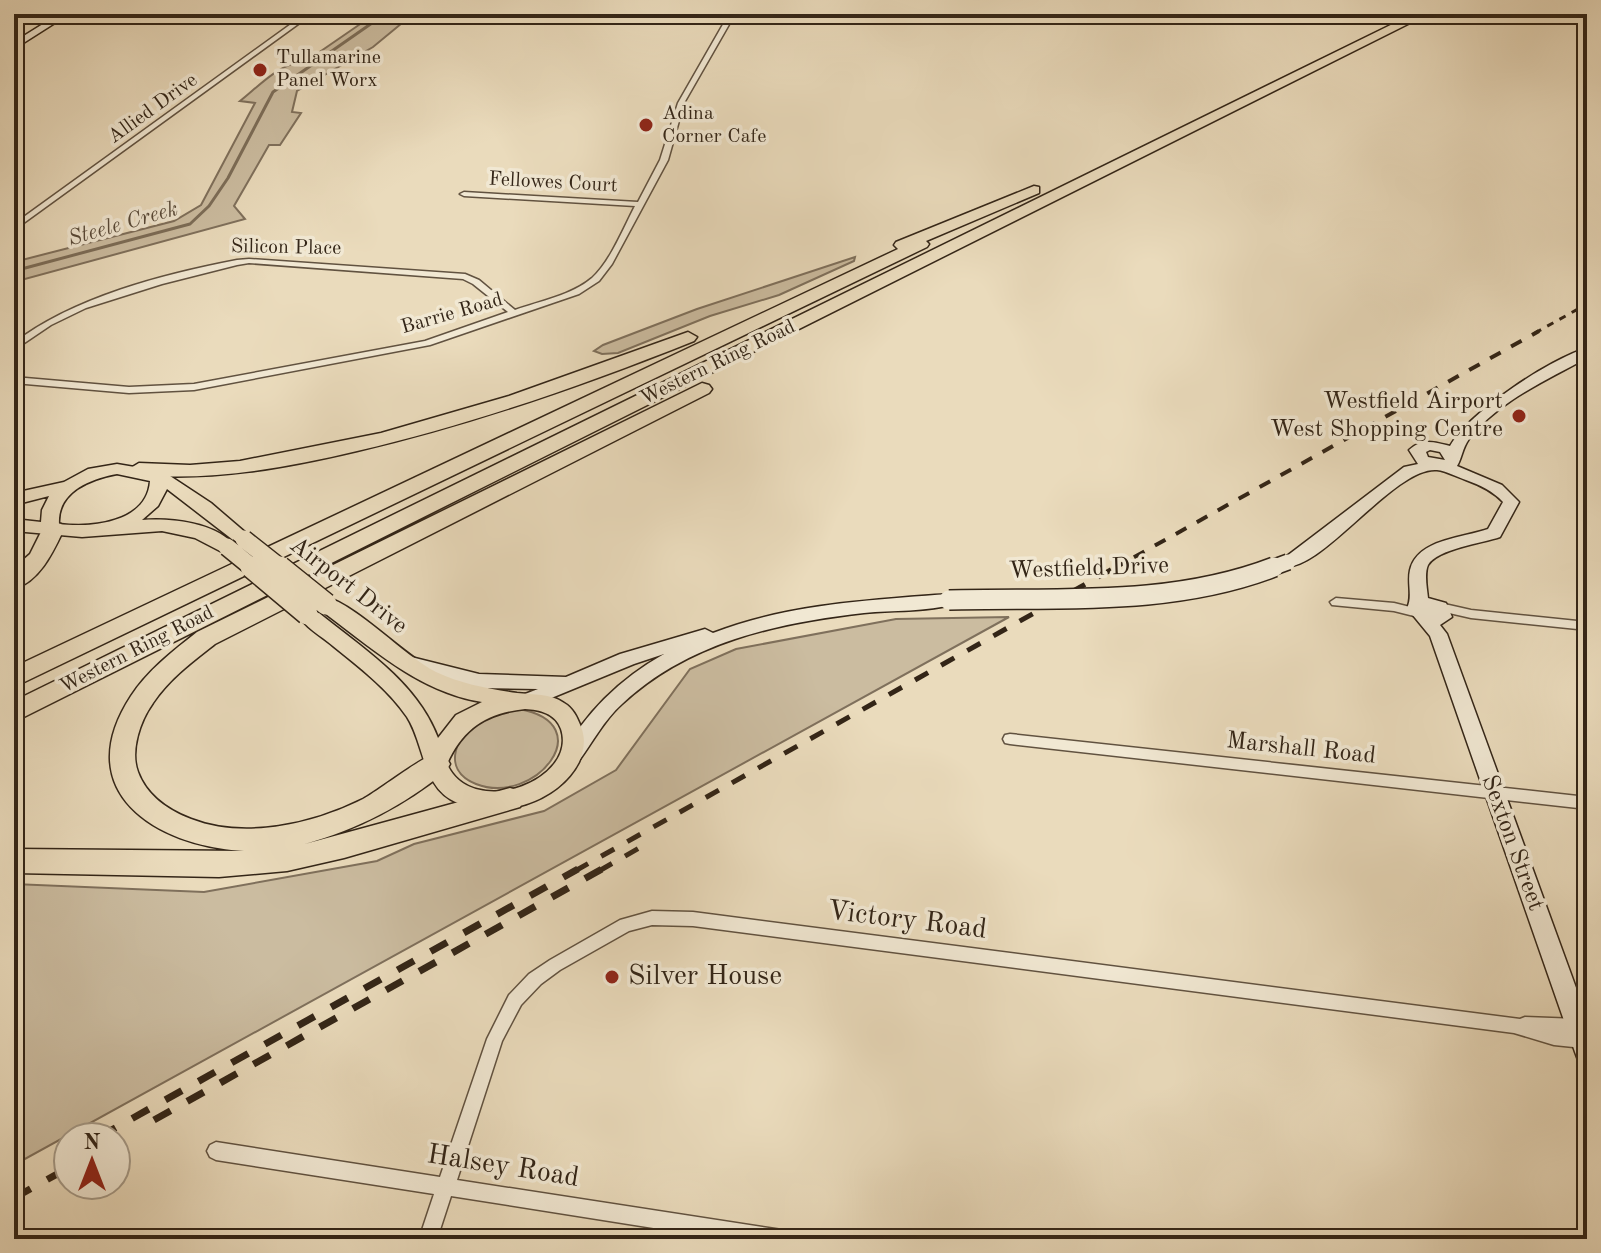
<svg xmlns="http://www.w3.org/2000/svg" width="1601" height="1253" font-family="'Old Standard TT',serif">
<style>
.green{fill:#cbbca0;stroke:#7f705c;stroke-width:2}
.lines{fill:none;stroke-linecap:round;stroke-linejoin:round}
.stream{stroke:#7c6d58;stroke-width:3}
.street-casing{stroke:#615240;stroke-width:3}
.secondary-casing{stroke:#332517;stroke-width:3}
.primary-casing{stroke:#332517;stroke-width:3}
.highway-casing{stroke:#332517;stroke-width:3}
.street{fill:#f1e8d3;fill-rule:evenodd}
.secondary{fill:#f1e8d3;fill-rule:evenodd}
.primary{fill:#eadbbc;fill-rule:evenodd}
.highway{fill:#eadbbc;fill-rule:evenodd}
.rail-far3{stroke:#332517;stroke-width:3;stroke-dasharray:7 7;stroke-linecap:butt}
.rail-far2{stroke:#332517;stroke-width:4;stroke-dasharray:12 12;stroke-linecap:butt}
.rail-far1{stroke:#332517;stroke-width:5;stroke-dasharray:15 15;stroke-linecap:butt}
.rail{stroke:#332517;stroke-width:7;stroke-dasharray:19 19;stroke-linecap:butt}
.secondary-bridge-far1-casing{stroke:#332517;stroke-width:18;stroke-linecap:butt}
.secondary-bridge-casing{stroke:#332517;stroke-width:22;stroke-linecap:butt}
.primary-bridge-far1-casing{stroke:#332517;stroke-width:20;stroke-linecap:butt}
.primary-bridge-casing{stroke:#332517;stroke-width:24;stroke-linecap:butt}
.secondary-bridge-far1{stroke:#f1e8d3;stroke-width:15}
.secondary-bridge{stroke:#f1e8d3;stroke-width:19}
.primary-bridge-far1{stroke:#eadbbc;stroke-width:17}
.primary-bridge{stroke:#eadbbc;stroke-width:21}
.poi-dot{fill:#8f2418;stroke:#f1e8d3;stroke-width:3}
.labels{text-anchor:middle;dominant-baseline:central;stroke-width:7;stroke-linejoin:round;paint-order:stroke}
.far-poi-label{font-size:20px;fill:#332517;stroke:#f1e8d3;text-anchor:start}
.far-street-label{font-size:20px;fill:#332517;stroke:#f1e8d3}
.far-water-label{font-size:22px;font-style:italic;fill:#574938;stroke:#f1e8d3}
.poi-label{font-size:24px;fill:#332517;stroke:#f1e8d3;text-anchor:end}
.street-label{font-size:24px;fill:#332517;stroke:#f1e8d3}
.near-street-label{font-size:28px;fill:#332517;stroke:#f1e8d3}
.near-poi-label{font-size:28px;fill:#332517;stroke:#f1e8d3;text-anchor:start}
</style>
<rect width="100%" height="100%" fill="#eadbbc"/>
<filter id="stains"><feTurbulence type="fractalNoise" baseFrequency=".0025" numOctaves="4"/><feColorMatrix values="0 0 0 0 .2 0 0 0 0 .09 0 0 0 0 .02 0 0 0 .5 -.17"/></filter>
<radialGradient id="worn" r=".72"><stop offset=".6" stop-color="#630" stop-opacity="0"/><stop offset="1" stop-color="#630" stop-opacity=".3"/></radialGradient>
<path class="green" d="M371,14H413L373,47L297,91L292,112L301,113L280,145H269L234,206L245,219L14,282V262L174,221L201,205L255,103L240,101C257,88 281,61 305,62L369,18L367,17Z
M855,257L854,261L779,295L710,316L618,353L602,354L594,351L603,345L697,309Z
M1009,617L14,1165V884L204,892L377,861L414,844L544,811L616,770L690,669L736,649L896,619Z
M519,709C602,724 535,807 476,784C439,769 457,733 483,717C492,712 508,711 519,709Z"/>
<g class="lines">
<path class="stream" d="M14,271L190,224L209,206L228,178L273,92L385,14"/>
<g class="street-casing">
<path id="street" d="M305,14H312L14,230V224Z
M729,14H735L684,103L668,160L612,264L599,281L579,294L430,345L194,390L129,393L14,383V377L129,387L194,384L425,341L508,312L473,284L463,279L249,263L237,265L162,284L86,308L51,325L14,350V343C74,297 164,274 237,260L249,259L465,274L479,280L515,310C540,301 572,295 592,278C610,262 624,227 635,206L464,196L460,194L464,192L638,202L660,160L678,103Z
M1524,17L1587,20V24L1522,20Z
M1336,598L1394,603L1422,610L1424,613L1418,617L1394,611L1332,605L1330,602Z
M1440,603L1471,610L1587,622V630L1471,618L1436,610L1434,607L1436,604Z
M1010,734L1587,797V809L1010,744L1005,743L1003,739L1005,735Z
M652,911L693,912L1520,1019L1525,1017L1578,1019L1584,1022L1586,1027L1583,1032L1587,1034V1046L1583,1048L1554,1045L1514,1033L693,926L652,925L629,931L560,970L541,984L521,1005L502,1041L457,1180L782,1230L788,1233L791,1239H723L451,1196L437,1239H419L434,1194L216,1160L210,1157L207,1151L210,1145L216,1142L440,1177L487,1039L509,995L529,974L550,960L620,920Z"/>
</g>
<g class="secondary-casing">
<path id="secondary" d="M59,14H69L14,49V42Z
M1587,348V358C1547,380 1498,401 1469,439C1462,449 1462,458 1457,466L1502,485L1519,502L1500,537C1483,543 1437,549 1428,565C1424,574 1427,588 1428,598L1446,603L1452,617L1440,625L1447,634L1587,1018V1064L1578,1060L1575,1052L1430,636L1407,608C1413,597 1407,583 1410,570C1417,539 1463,538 1488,529L1503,502C1493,491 1480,485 1466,480C1457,477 1446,471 1437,470C1394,466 1319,576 1282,566L1279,562L1404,467L1418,464L1409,450C1422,438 1434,442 1450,446C1469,412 1550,359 1587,348ZM1430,450L1440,452L1445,460L1428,457L1426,452Z
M949,594L955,596L958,600L955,604C927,612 893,610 864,613C777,623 688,642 622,704C604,720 592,743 578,762L571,765L564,762L561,757C585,713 621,678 664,654L634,664L527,708L520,706L517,701L520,696L538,689L479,688L404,669L402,664L411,657L479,674L566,677L620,654L705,629L713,633C787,604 871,600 949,594Z"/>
</g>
<g class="primary-casing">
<path id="primary" d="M117,464L164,472L211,503L253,539L244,545L237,543L167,489L158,506L142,520C171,518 216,522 236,547L234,551H220L195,538L162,531L82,537L14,531V519L41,522L42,510L49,496L14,505V493L64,482L88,469ZM117,474L150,481C147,523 91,528 59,524C57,492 90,479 117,474Z
M326,597C358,606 403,655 436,672C461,684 490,689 517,693C533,695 550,693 564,703C573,708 577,717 581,727C586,739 584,750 579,762C558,803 499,820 458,803C422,789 425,745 407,717C388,689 359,667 333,646C321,636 305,627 297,614L300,609H314C360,647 416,680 438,738L456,715L482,702C418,692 370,646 319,609L316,604ZM525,709C540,710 555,713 561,729C578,781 472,820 447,764C463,728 487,713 525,709Z"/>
</g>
<g class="highway-casing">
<path id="highway" d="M1413,14H1428L14,722V701Z
M1563,14H1587V18Z
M1034,186L1039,187V193L926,241L929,244L927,247L14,687V667L898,249L894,245L896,242Z
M688,332L697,337L694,341C584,385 473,424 357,451C285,468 214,481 139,475L129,469L139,463L190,465L240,461L381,433L509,396Z
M702,383L709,385L712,389L709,393L215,644C192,662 169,679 153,703C140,721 130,751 138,772C147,796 168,810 191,819C245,840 313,824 363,799C378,791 423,756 435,754C439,754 442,755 446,757L450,764L446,771C403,806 358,829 305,844L510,788L520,791L524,799L520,807L344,858L287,871L219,877L14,873V849L244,851C155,846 69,791 131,696C148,670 173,651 197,632Z
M53,522L61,524L64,529C53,552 40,581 14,589V568L30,554L45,524Z"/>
</g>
<use href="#street" class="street"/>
<use href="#secondary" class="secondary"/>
<use href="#primary" class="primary"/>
<use href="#highway" class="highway"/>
<path class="rail-far3" d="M1535,333L1587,304"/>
<path class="rail-far2" d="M1113,569L1539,331"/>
<path class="rail-far1" d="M575,871L1116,567
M599,871L639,848"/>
<path class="rail" d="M154,1120L602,869
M99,1137L578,869
M14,1198L68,1168"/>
<g class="secondary-bridge-far1-casing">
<path id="secondary-bridge-far1" d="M1269,569L1288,562"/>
</g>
<g class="secondary-bridge-casing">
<path id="secondary-bridge" d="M949,600C1058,597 1170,607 1274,567"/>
</g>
<g class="primary-bridge-far1-casing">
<path id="primary-bridge-far1" d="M244,539L282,569
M227,547L254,569"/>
</g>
<g class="primary-bridge-casing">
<path id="primary-bridge" d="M251,567L307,614
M280,567L326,604"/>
</g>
<use href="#secondary-bridge-far1" class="secondary-bridge-far1"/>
<use href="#secondary-bridge" class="secondary-bridge"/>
<use href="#primary-bridge-far1" class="primary-bridge-far1"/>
<use href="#primary-bridge" class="primary-bridge"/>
</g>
<g class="poi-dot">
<circle cx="260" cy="70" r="8"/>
<circle cx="646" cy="125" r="8"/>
<circle cx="1519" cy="416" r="8"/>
<circle cx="612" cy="977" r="8"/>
</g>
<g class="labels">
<g class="far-poi-label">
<text x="276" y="58">Tullamarine<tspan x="276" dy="23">Panel Worx</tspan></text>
<text x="662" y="114">Adina<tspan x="662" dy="23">Corner Cafe</tspan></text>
</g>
<g class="far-street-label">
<text transform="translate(153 109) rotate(-36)">Allied Drive</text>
<text transform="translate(553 183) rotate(3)">Fellowes Court</text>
<text transform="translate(286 248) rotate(1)">Silicon Place</text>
<text transform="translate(452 314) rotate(-16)">Barrie Road</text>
<text transform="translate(718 363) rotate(-26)">Western Ring Road</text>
<text transform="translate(137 650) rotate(-27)">Western Ring Road</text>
</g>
<g class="far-water-label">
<text transform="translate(123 224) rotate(-16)">Steele Creek</text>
</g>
<g class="poi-label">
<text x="1503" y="402">Westfield Airport<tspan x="1503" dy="28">West Shopping Centre</tspan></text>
</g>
<g class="street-label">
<text transform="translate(1089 569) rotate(-2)">Westfield Drive</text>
<text transform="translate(348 586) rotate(38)">Airport Drive</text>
<text transform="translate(1301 749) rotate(6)">Marshall Road</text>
<text transform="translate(1512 843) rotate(70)">Sexton Street</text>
</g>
<g class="near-street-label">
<text transform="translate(907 921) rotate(7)">Victory Road</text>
<text transform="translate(503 1167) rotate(9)">Halsey Road</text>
</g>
<g class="near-poi-label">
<text x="628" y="977">Silver House</text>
</g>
</g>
<rect width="1601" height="1253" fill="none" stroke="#eadbbc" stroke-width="48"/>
<rect x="16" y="16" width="1569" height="1221" fill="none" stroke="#332517" stroke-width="4"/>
<rect x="24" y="24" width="1553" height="1205" fill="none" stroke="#332517" stroke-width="2"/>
<g transform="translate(92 1161)"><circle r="38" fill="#f1e8d3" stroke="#a59a88" stroke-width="2"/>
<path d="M0-6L14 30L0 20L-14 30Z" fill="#8f2418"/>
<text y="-12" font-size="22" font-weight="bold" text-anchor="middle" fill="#332517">N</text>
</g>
<rect width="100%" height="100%" filter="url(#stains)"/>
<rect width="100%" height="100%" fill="url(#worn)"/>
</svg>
